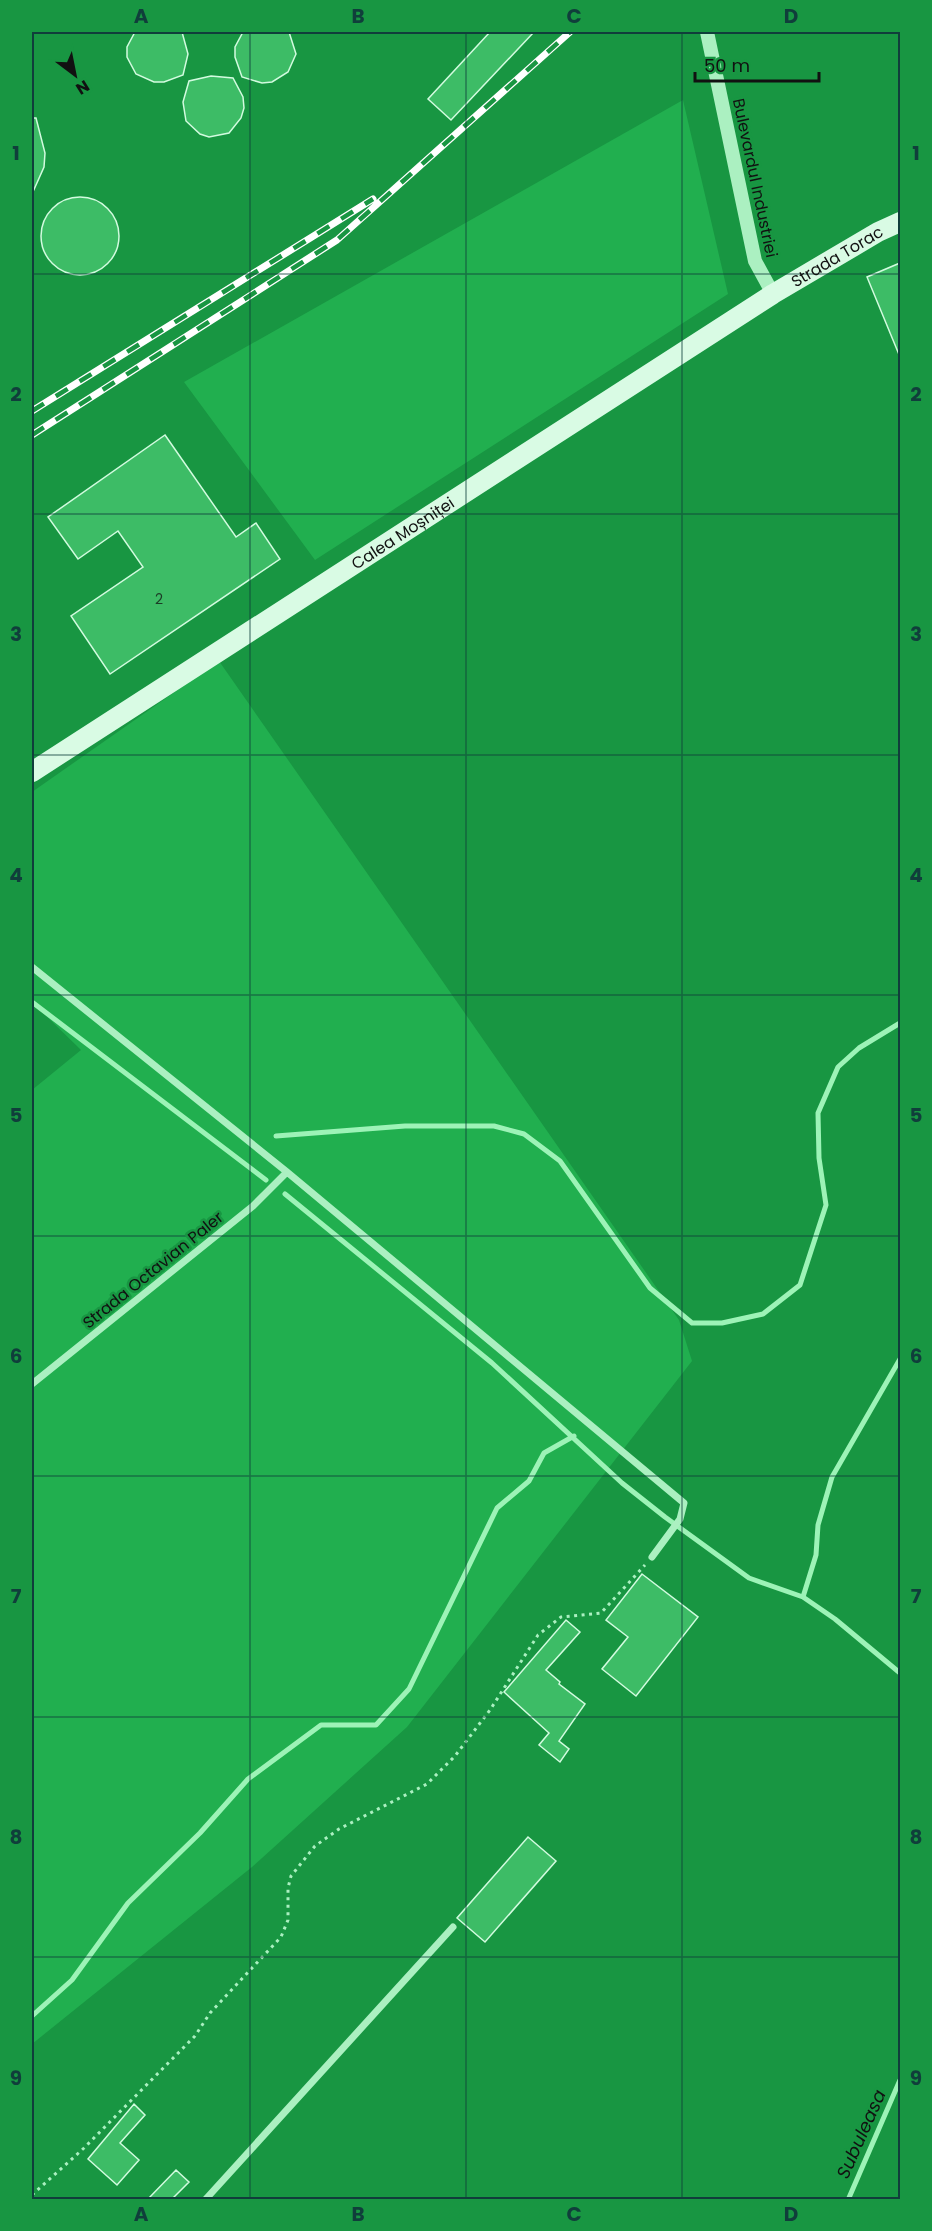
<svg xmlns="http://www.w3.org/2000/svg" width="932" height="2231" font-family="Poppins,sans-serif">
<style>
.green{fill:#21af4f}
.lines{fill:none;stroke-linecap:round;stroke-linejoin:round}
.stream{stroke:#9df3b7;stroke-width:5}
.building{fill:#3dbc66;stroke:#d2fbdf;stroke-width:1.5}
.path{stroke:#abf0c1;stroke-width:3;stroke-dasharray:3 4.5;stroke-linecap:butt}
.lane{stroke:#abf0c1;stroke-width:7}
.street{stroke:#abf0c1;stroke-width:14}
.secondary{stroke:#d9fbe4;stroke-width:20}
.rail-casing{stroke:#fff;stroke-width:7}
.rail{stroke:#189642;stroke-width:4.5;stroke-dasharray:14;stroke-linecap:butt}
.grid{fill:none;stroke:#103e3b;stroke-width:1.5;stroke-opacity:0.55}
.labels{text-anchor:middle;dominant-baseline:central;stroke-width:5;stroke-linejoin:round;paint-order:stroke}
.number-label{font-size:14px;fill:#1c3c26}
.street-label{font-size:16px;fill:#111;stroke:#189642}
.water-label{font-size:18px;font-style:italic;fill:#111;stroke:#189642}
.neatline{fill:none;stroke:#103e3b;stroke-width:2}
.grid-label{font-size:20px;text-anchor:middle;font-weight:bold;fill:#103e3b}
</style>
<rect width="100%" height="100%" fill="#189642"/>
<path class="green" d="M683,100L728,294L315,560L184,382Z
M219,661L679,1320L692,1361L407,1727L252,1867L32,2044V1090L81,1050L32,1002V792Z"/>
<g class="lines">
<path class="stream" d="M32,1002L266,1180
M276,1136L405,1126H494L524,1134L560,1161L650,1288L692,1323H722L763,1314L800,1285L826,1205L819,1158L818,1113L838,1067L859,1048L900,1023
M285,1194L492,1363L622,1483L665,1517L749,1578L803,1597L835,1619L900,1673
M803,1597L816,1555L818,1525L832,1477L900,1359
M32,2016L72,1980L128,1903L200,1833L248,1779L321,1725H376L409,1689L497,1508L529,1481L544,1453L574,1436
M848,2200L900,2080"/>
</g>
<path class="building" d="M135,32H182L188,54L183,75L164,82H154L136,74L127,57V47Z
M243,32H289L296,54L288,72L272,82L262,83L242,77L235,57V47Z
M490,32H534L451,120L428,99Z
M211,76L233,78L243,97L244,108L241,118L229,133L209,137L200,134L186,121L183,102L189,81Z
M32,118H36L45,153L44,167L32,194Z
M41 236a39 39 0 1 1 78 0a39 39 0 1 1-78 0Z
M900,263V357L867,277Z
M165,435L236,537L256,523L280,559L110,674L71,616L143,567L118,531L78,559L48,517Z
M642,1574L698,1617L636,1696L602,1669L628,1637L606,1620Z
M566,1620L580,1632L546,1670L560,1682L559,1684L585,1704L559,1741L569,1749L560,1762L539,1745L549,1733L504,1692Z
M528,1837L556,1861L485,1942L457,1918Z
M134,2104L145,2115L120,2143L139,2160L117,2185L88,2159Z
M176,2170L189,2182L172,2199H148Z"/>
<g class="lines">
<path class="path" d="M32,2195L84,2148L195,2036L210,2013L281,1937L288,1920V1888L291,1876L315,1846L339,1829L427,1784L455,1756L490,1710L538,1635L561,1617L601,1613L645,1565"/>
<path class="lane" d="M32,967L287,1172L684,1503L680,1519L652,1557
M32,1384L253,1206L287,1172
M205,2200L453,1927"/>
<path class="street" d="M707,32L755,261L773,294"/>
<path class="secondary" id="s1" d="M32,772L773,294L878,232L900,222"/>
<g class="rail-casing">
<path id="rail" d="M32,411L373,199
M32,435L337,240L570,32"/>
</g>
<use href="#rail" class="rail"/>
</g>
<path class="grid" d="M250,32V2200M466,32V2200M682,32V2200M32,274H900M32,514H900M32,755H900M32,995H900M32,1236H900M32,1476H900M32,1717H900M32,1957H900"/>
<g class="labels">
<g class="number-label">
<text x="159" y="599">2</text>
</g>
<g class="street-label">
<text transform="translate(755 178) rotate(78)">Bulevardul Industriei</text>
<text stroke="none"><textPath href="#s1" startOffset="956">Strada Torac</textPath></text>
<text stroke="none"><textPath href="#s1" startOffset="441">Calea Moșniței</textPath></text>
<text transform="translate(153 1270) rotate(-39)">Strada Octavian Paler</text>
</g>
<g class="water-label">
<text transform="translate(861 2134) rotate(-66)">Subuleasa</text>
</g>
</g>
<rect width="932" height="2231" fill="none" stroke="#189642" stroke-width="66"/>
<g transform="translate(75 75) rotate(148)" stroke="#189642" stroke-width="4.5" paint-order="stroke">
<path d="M0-4.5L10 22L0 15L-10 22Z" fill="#111111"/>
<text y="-9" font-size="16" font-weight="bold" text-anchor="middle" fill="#111111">N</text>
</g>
<path d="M695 72v9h124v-9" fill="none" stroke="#111111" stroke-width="3"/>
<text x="704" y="72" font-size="18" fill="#111111" stroke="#189642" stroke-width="4.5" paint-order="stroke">50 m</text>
<rect x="33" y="33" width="866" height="2165" class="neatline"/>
<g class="grid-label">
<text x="141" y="23">A</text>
<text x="358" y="23">B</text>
<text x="574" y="23">C</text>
<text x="791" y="23">D</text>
<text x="16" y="160">1</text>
<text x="916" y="160">1</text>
<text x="16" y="401">2</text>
<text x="916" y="401">2</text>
<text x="16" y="641">3</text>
<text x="916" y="641">3</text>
<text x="16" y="882">4</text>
<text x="916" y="882">4</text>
<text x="16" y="1122">5</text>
<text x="916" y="1122">5</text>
<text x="16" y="1363">6</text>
<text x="916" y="1363">6</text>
<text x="16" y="1603">7</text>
<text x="916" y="1603">7</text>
<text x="16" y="1844">8</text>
<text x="916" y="1844">8</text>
<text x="16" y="2085">9</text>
<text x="916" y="2085">9</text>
<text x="141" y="2221">A</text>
<text x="358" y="2221">B</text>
<text x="574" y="2221">C</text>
<text x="791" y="2221">D</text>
</g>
</svg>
